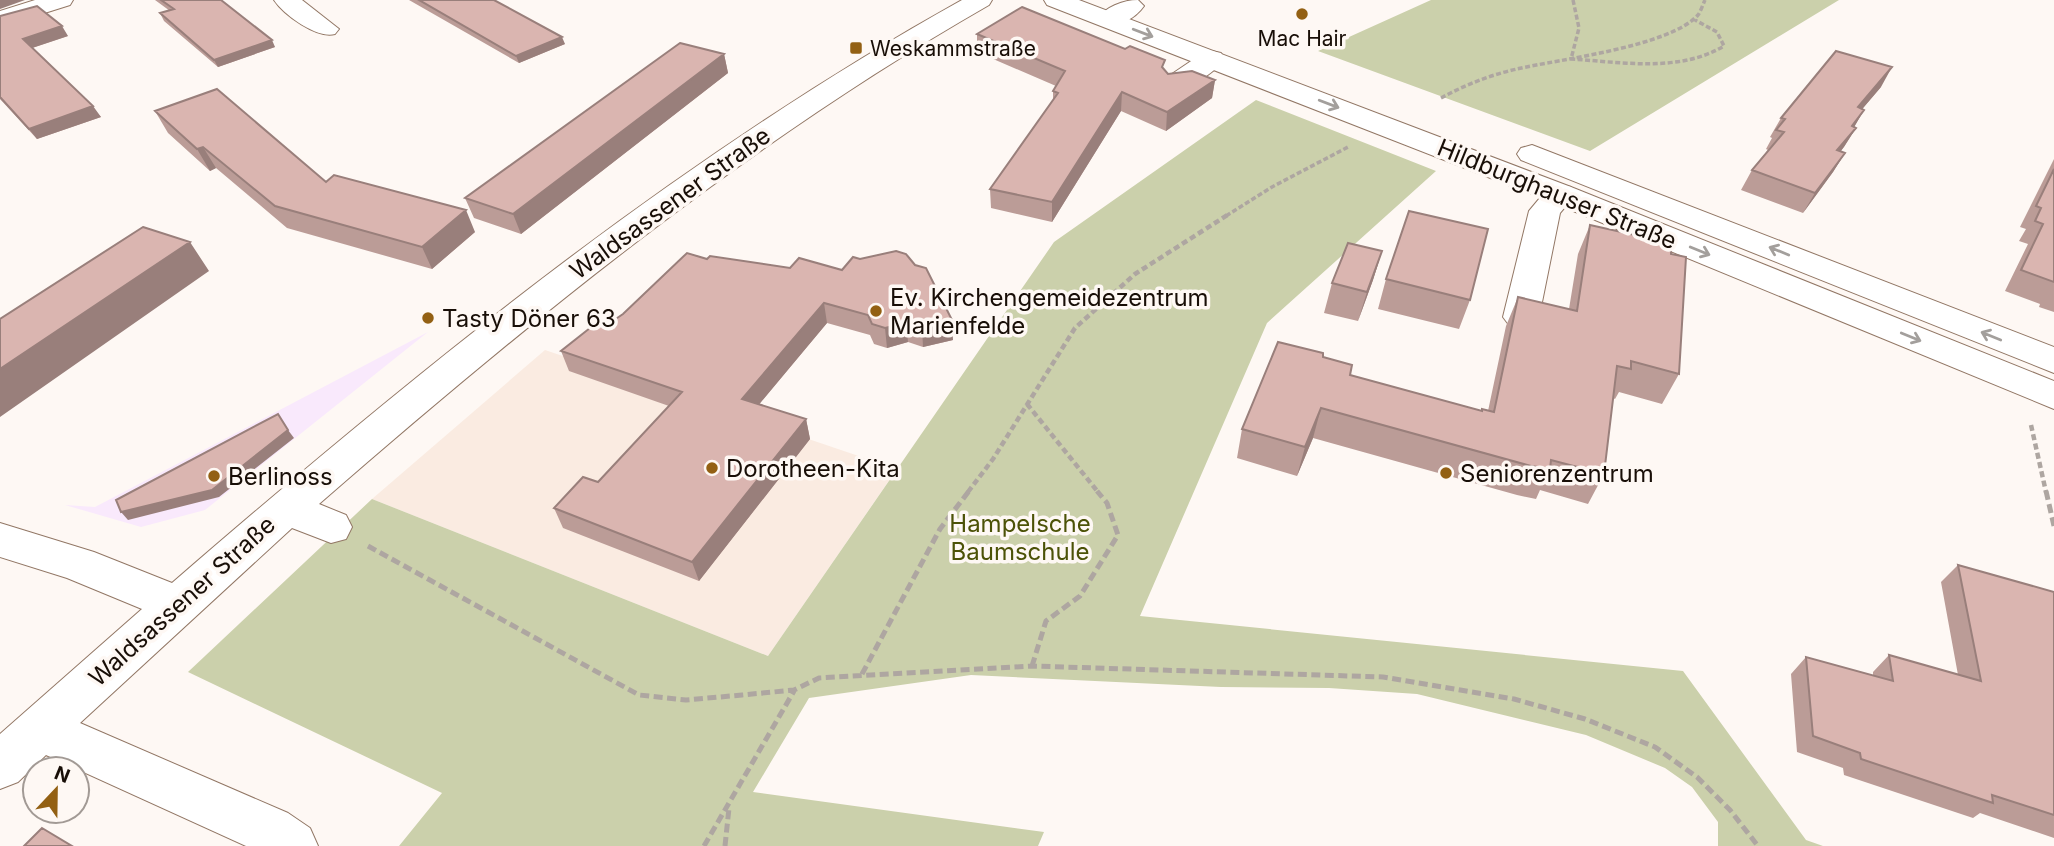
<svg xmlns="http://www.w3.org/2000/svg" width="2054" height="846" font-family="Inter,sans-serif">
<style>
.commercial{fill:#f9e9fc}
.built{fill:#faebe1}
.green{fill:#cbd0ab}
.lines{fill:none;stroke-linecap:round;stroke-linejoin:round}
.minor-casing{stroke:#927765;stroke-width:2}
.major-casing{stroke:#927765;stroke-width:2}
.path-far2{stroke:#aea6a1;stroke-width:3.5;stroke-dasharray:5 2.5;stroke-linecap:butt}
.path-far1{stroke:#aea6a1;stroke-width:4.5;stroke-dasharray:6 3.5;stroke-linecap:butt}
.path{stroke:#aea6a1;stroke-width:5;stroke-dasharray:9 4.5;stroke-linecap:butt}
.minor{fill:#fff;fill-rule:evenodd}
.major{fill:#fff;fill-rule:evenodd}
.wall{fill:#bb9c97}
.shaded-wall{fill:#997f7b}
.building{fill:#dab5b0;stroke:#997f7b;stroke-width:2}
.oneway{stroke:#a39f9c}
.poi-dot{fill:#936013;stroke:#fef8f4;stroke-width:2.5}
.labels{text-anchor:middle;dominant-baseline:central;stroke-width:7;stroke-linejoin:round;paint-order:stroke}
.far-poi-label{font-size:21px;fill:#180e07;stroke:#fef8f4}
.street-label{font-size:24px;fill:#180e07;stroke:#fef8f4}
.poi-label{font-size:24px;fill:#180e07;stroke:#fef8f4;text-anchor:start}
.park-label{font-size:24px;fill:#4c5207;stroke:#fef8f4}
</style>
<rect width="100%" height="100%" fill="#fef8f4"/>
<path class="commercial" d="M428,332L205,510L141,527L65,505L95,507Z"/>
<path class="built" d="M545,350L897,469L768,656L372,499Z"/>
<path class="green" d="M1431,0H1839L1590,151L1318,51Z
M1256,100L1436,171L1267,323L1140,616L1683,671L1806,840L1823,846H1718V822L1692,787L1665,768L1586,735L1417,694L1329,688L1221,687L971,675L809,698L753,792L1044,832L1038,846H399L442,793L188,672L372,499L768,656L1054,242Z"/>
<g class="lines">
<g class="minor-casing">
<path id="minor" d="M35,0H73L70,5L0,27V11Z
M274,0H302L339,29L335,34C317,39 284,15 274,0Z
M962,0H992L989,5C746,144 529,321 319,504L346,515L352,527L346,539L331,543L292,528L80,723L288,813L310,828L318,846H246L46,755L18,782L0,789V734L142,609L67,578L0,557V523L94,552L172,583C418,370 676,159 962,0Z
M1138,0L1144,6C1135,19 1116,29 1100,25L1096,20C1105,7 1123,0 1138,0Z
M1212,51L1221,53L1225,59L1221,65C1205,76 1188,95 1166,90L1162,84L1166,78L1203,53Z
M1560,185L1571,187L1576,194L1560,213L1539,317L1533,325L1521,328L1509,325L1503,317L1529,211L1549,187Z"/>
</g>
<g class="major-casing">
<path id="major" d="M1044,0H1079L1571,187L2054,381V409L1549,201L1047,5Z
M1532,145L2054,347V373L1521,160L1517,154L1521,148Z"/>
</g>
<path class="path-far2" d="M1573,0L1579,28L1571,59C1621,62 1679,73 1724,46L1717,32L1695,20
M1441,98C1465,85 1490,75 1517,69C1560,59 1669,47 1698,15C1701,11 1703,4 1705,0
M1226,216L1272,187L1348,147"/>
<path class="path-far1" d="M1027,404L1098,492
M2031,425L2046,492
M968,492L993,459L1075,328L1135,274L1229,214"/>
<path class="path" d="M2046,491L2054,526
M368,546L639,695L686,700L742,695L794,690L819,678L1032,666L1383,677L1514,699L1585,719L1655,747L1697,777L1730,810L1758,846
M1032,666L1046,621L1080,596L1118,535L1107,503L1097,491
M862,674L940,529L969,491
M704,846L794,691
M725,846L729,808"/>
<use href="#minor" class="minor"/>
<use href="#major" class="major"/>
</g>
<path class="wall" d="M155,0H221L275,47L218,67L164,21L160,13L170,11Z
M409,0H494L565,44L519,63Z
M0,16L68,36L32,48L101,117L37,139L0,99Z
M977,34L1164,69L1168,74L1215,80L1212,98L1166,131L1121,111L1052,222L991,208L990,189L1053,100V91L1056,86L977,52Z
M724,54L728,73L521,234L474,218L465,198Z
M1881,87L1862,109L1864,110L1854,127L1856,128L1841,151L1845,153L1833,172L1803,213L1741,190L1752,170L1768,150L1766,149L1772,138L1770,137L1781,118Z
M155,111L326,182L475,232L432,269L287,228L216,168L210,171L168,133Z
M2054,159V312L2039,307L2040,304L2005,291L2028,244L2019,241L2026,229L2020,227Z
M1590,225L1671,254L1679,374L1662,404L1619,392L1615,399L1613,398L1604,474L1588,504L1540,490L1536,499L1517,495L1313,438L1297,476L1237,458L1242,429L1323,357L1350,375L1481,411H1488L1506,326L1518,297L1569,309L1578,254Z
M1382,251L1373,280L1358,321L1324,313L1332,283Z
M707,259L790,268L953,340L923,347L908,342L887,348L874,344L870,335L827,323L759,404L806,419L810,439L699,581L563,528L554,508L598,482L669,406L569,371L561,351L604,327Z
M1386,279L1470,300L1459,329L1378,309Z
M1958,565L2054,592V838L1980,813L1973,818L1844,775L1843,768L1797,752L1791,674L1806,657L1873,676V672L1889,655L1958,675L1941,582Z"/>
<path class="shaded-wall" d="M0,0H25L0,9Z
M62,26L68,36L29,49L23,39Z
M562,37L565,44L519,63L516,56Z
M272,40L275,47L218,67L214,60Z
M724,54L728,73L521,234L513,214Z
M1892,67L1881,87L1847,127L1858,107Z
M1215,80L1212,98L1166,131L1167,112Z
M1122,92L1121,111L1052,222V202Z
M93,106L101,117L37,139L29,129Z
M1864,110L1853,129L1856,128L1844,147L1825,170L1852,126Z
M203,147L216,168L210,171L197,149Z
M1845,153L1833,172L1803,213L1815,193Z
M466,210L475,232L432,269L422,247Z
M190,242L209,271L0,417V369Z
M1382,251L1373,280L1358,321L1367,292Z
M824,303L827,323L747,419L742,399Z
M952,320L953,340L923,347L922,327Z
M906,323L908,342L887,348L885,328Z
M1321,408L1313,438L1297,476L1305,447Z
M806,419L810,439L699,581L692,562Z
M288,430L294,438L219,497L128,520L121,512Z"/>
<path class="building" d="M161,0H221L272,40L214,60L160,13L174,9Z
M419,0H494L562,37L516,56Z
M37,6L62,26L23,39L93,106L29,129L0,97V16Z
M1022,7L1125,49L1130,46L1165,60L1162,67L1168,74L1192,71L1215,80L1167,112L1122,92L1052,202L990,189L1058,93L1053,91L1065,71L977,34Z
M680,43L724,54L513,214L465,198Z
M1836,51L1892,67L1858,107L1864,110L1852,126L1856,128L1837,150L1845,153L1815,193L1752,170L1784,132L1776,130L1785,119L1781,118Z
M217,89L326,182L334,175L466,210L422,247L275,206L203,147L197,149L155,111Z
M2054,169V282L2021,270L2043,224L2035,221L2041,208L2036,206Z
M1409,211L1488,229L1470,300L1386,279Z
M1590,225L1671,243V254L1686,257L1679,374L1631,361V369L1617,366L1604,474L1551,460L1550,469L1531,466L1321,408L1305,447L1242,429L1278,342L1323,353V357L1352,365L1350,375L1482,411V409L1494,412L1518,297L1577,311Z
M143,227L190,242L0,369V319Z
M1348,243L1382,251L1367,292L1332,283Z
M896,251L906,254L915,265L926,268L952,320L922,327L906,323L885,328L872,324L868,315L824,303L742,399L806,419L692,562L554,508L583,477L598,482L682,392L561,351L595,324L604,327L623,314L687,253L707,259L710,256L790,268L799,258L842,270L853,257L860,259Z
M278,414L288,430L212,490L121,512L116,500Z
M1958,565L2054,592V815L1992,795L1993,803L1861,759L1860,753L1813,736L1806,657L1893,681L1889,655L1981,681Z
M42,828L72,846H24Z"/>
<defs><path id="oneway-shaft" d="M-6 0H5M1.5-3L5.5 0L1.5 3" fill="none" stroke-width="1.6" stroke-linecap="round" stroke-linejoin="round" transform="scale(1.75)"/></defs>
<g class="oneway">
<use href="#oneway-shaft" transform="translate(1143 33) rotate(21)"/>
<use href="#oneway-shaft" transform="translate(1329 104) rotate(21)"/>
<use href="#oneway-shaft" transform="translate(1700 251) rotate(22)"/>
<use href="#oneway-shaft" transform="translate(1779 251) rotate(-158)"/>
<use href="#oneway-shaft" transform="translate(1991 336) rotate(-158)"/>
<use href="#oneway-shaft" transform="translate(1911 337) rotate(22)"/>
</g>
<g class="poi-dot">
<circle cx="1302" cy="14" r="7"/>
<rect x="849" y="41" width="14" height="14" rx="3.5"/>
<circle cx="876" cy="311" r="7"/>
<circle cx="428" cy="318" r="7"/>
<circle cx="712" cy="468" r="7"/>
<circle cx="1446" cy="473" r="7"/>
<circle cx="214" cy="476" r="7"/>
</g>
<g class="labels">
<g class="far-poi-label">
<text x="1302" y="38">Mac Hair</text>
<text x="870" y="48" text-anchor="start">Weskammstraße</text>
</g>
<g class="street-label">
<text transform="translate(1557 194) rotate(22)">Hildburghauser Straße</text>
<text transform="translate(670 203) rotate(-36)">Waldsassener Straße</text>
<text transform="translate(182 601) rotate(-42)">Waldsassener Straße</text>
</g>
<g class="poi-label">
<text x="890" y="297">Ev. Kirchengemeidezentrum<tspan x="890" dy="28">Marienfelde</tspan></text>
<text x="442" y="318">Tasty Döner 63</text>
<text x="726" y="468">Dorotheen-Kita</text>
<text x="1460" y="473">Seniorenzentrum</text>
<text x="228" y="476">Berlinoss</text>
</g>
<g class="park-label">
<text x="1020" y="523">Hampelsche<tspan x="1020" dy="28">Baumschule</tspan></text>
</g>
</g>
<g transform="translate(56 790) rotate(22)"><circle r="33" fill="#fef8f4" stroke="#a29a95" stroke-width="2"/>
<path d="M0-5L12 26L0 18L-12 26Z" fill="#936013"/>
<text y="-10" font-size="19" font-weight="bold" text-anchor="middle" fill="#180e07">N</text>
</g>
</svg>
